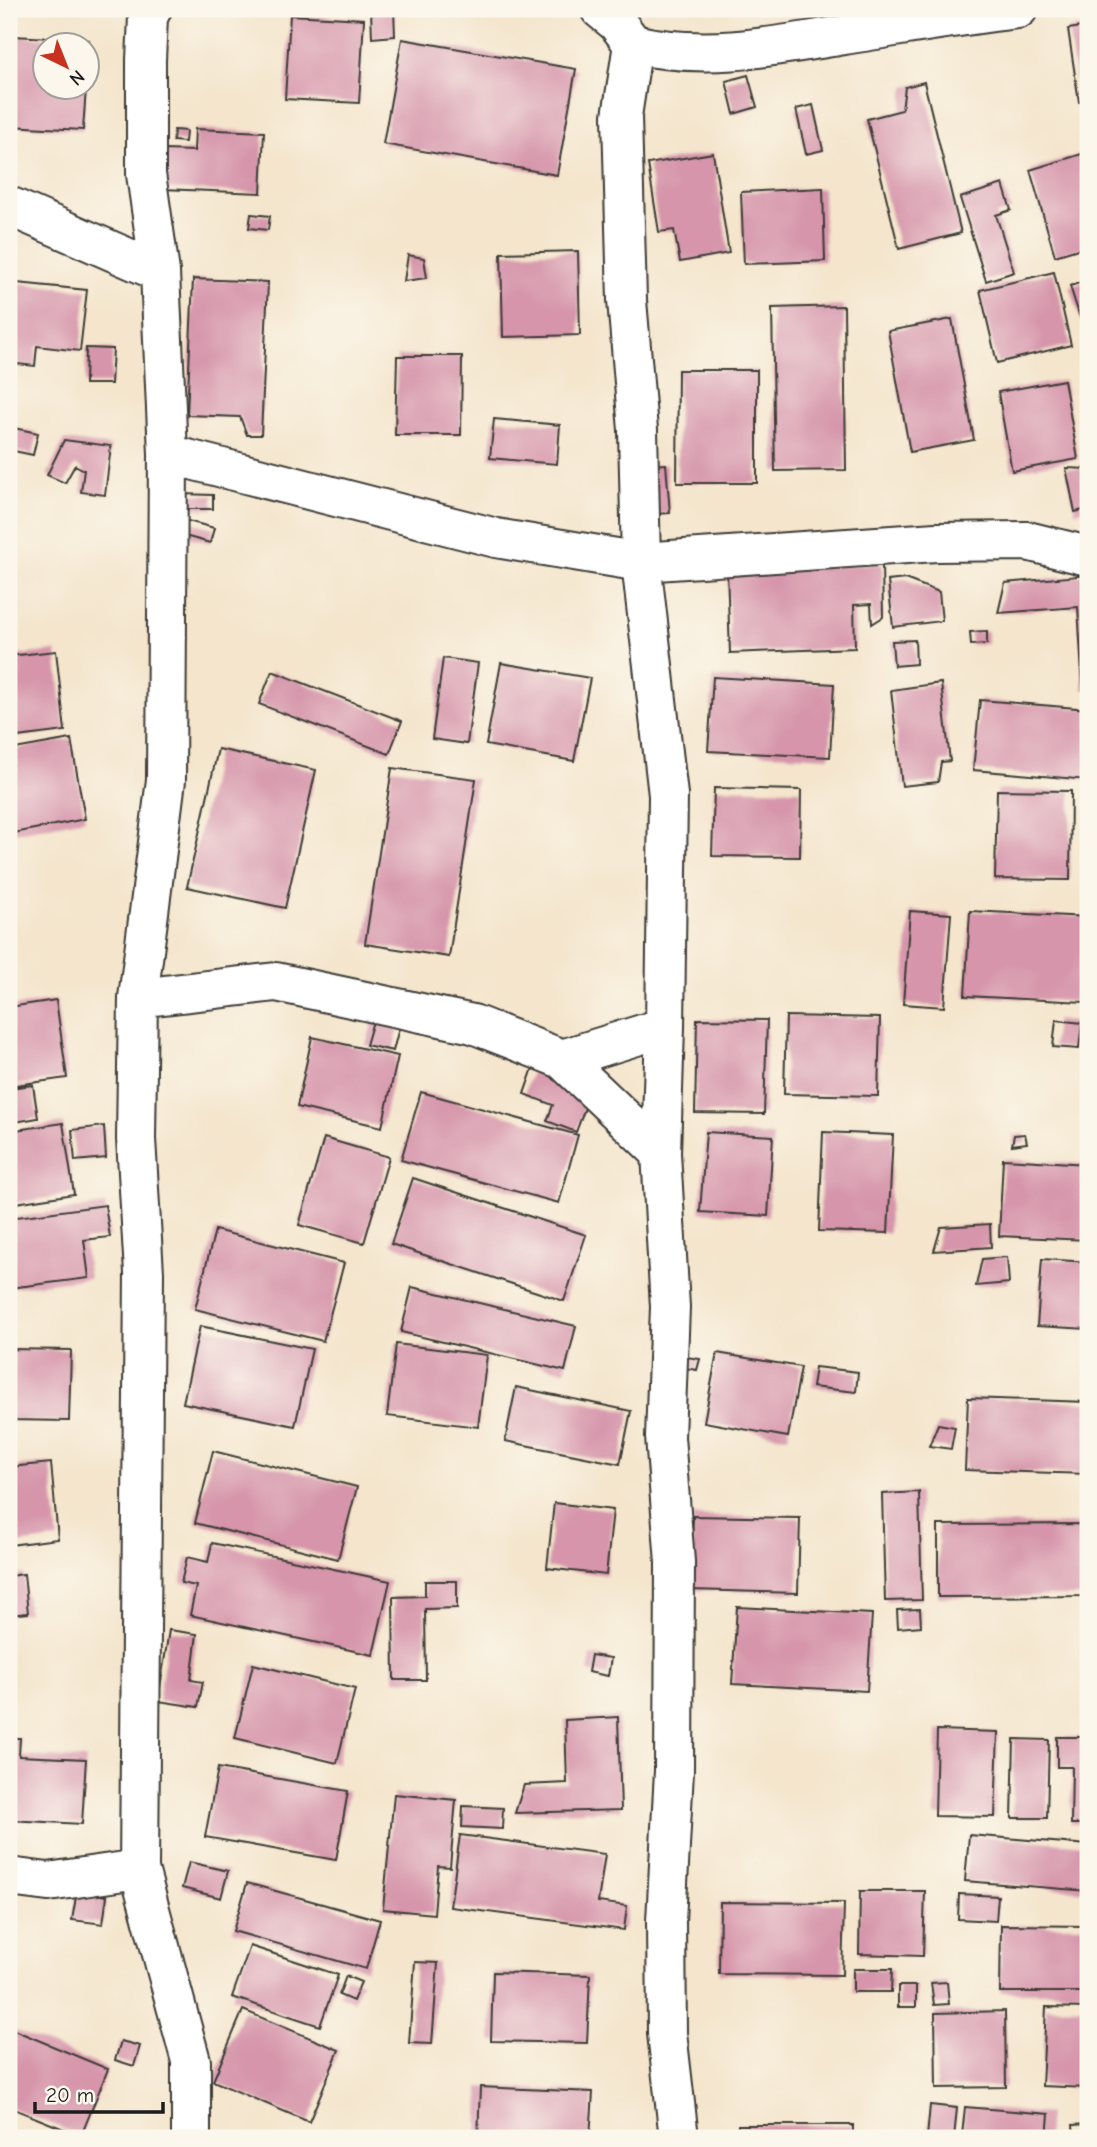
<svg xmlns="http://www.w3.org/2000/svg" width="1097" height="2147" font-family="'Comic Neue',sans-serif">
<style>
.building{fill:#d695ab}
.lines{fill:none;stroke-linecap:round;stroke-linejoin:round}
.minor-casing{stroke:#3c3a36;stroke-width:42}
.minor{stroke:#fff;stroke-width:38}
</style>
<rect width="100%" height="100%" fill="#fbf7ec"/>
<filter id="ink" filterUnits="userSpaceOnUse"><feTurbulence type="fractalNoise" baseFrequency=".0143" numOctaves="2"/><feDisplacementMap in="SourceGraphic" scale="14" xChannelSelector="R" yChannelSelector="G"/><feConvolveMatrix kernelMatrix="1 2 1 2 8 2 1 2 1" color-interpolation-filters="sRGB"/></filter>
<filter id="wash" filterUnits="userSpaceOnUse"><feTurbulence type="fractalNoise" baseFrequency=".00686" numOctaves="4" result="noise"/><feDisplacementMap in="SourceGraphic" scale="28" xChannelSelector="R" yChannelSelector="G"/><feGaussianBlur stdDeviation="1.57" result="paint"/><feColorMatrix in="noise" values="0 0 0 0 0 0 0 0 0 0 0 0 0 0 0 0 0 1.4 0 .05"/><feComposite in="paint" operator="in"/></filter>
<g filter="url(#wash)">
<rect width="100%" height="100%" fill="#f4e5cc"/>
<g id="blocks">
<path class="building" d="M371,9H394L395,36L372,38Z
M290,15L364,19L359,103L285,99Z
M1088,26V101L1079,102L1068,29Z
M12,36L89,40L88,46H46V88H86L83,130L9,126Z
M402,39L576,69L557,175L383,144Z
M748,75L757,107L734,114L726,81Z
M924,82L961,233L899,249L867,119L902,110L905,87Z
M813,105L823,150L806,154L796,109Z
M195,129L264,132L261,193L162,189L164,150L194,151Z
M174,130L186,131L185,142L173,141Z
M1088,152V246L1055,256L1030,170Z
M713,153L729,253L680,262L674,230L659,232L648,164Z
M1003,184L1011,210L996,215L1014,272L986,281L960,198Z
M823,188L825,261L744,264L741,192Z
M251,214L270,216L268,230L249,228Z
M578,251L580,335L503,337L501,253Z
M408,255L424,258L427,278L404,281Z
M1054,272L1071,345L997,363L980,290Z
M193,279L268,282L261,435H247L240,417L187,415Z
M1088,280V343L1070,286Z
M17,283L87,290L80,351L37,346L35,366L9,363Z
M844,306L846,470L775,471L772,308Z
M952,319L974,440L910,452L888,331Z
M86,348L113,349L111,384H85Z
M397,356H462L461,435H395Z
M678,370H757V483H677Z
M1086,374H1088V422H1085Z
M1064,380L1078,459L1012,471L998,392Z
M494,419L560,425L557,464L490,458Z
M9,427L38,433L33,455L9,450Z
M64,440L111,446L105,495L81,492L84,470L75,465L65,483L47,475Z
M666,464L670,513L657,514L652,465Z
M1066,468L1088,469V509L1075,512Z
M181,494L213,495V509H181Z
M184,520L214,528L210,543L181,535Z
M882,564L883,617L872,624L871,604L854,605L855,648L730,653L727,570Z
M1088,575V690H1083L1078,607L998,613L1005,583Z
M905,579L939,592L942,621L893,627L888,581Z
M987,631V644L971,645L970,632Z
M915,640L916,664L894,666L892,641Z
M56,651L65,731L9,738V656Z
M443,658L478,663L467,744L432,739Z
M501,663L590,678L574,761L486,745Z
M272,671L402,721L389,754L259,704Z
M713,677L834,684L830,757L708,751Z
M941,683L950,761L941,762L938,782L902,786L891,690Z
M980,700L1088,709V780L973,770Z
M71,739L85,819L9,834V750Z
M218,749L316,770L285,908L187,887Z
M392,768L476,779L449,957L365,944Z
M714,788L801,790L800,857L712,856Z
M997,790L1071,791L1070,880L995,879Z
M910,911L951,914L944,1007L903,1004Z
M970,911L1088,917L1085,1002L965,996Z
M56,1000L67,1078L9,1086V1007Z
M786,1016L880,1018L878,1096L784,1094Z
M697,1019L767,1020L764,1114L695,1113Z
M1056,1020L1082,1023L1079,1049L1053,1047Z
M373,1021L399,1028L393,1051L366,1045Z
M312,1037L398,1056L382,1127L297,1107Z
M533,1068L592,1089L576,1132L547,1121L553,1105L524,1094Z
M33,1085L38,1118L9,1123V1088Z
M421,1092L578,1135L559,1203L401,1160Z
M63,1123L74,1194L9,1204V1131Z
M104,1126L106,1158L75,1161L72,1130Z
M706,1132L773,1136L768,1216L700,1212Z
M823,1132L893,1135L888,1233L819,1231Z
M1025,1134L1027,1143L1012,1145L1014,1135Z
M324,1138L389,1157L364,1243L299,1225Z
M1003,1159L1088,1164V1240L999,1236Z
M413,1178L586,1235L564,1301L391,1244Z
M105,1205L110,1237L84,1240L89,1278L9,1288V1218Z
M990,1224L991,1247L934,1251L941,1227Z
M215,1230L344,1263L323,1341L195,1309Z
M1007,1257L1009,1283L976,1286L982,1259Z
M1042,1259L1088,1262V1329L1037,1326Z
M412,1287L576,1326L565,1371L401,1332Z
M200,1326L312,1349L295,1426L183,1403Z
M396,1344L487,1355L478,1427L387,1416Z
M9,1349L71,1350L69,1421L9,1420Z
M717,1353L801,1367L788,1437L704,1422Z
M686,1357L700,1359L697,1370L685,1368Z
M815,1367L858,1372L856,1392L812,1387Z
M516,1387L631,1411L620,1464L505,1441Z
M968,1398L1088,1402V1474L965,1470Z
M938,1424L955,1427L951,1449L929,1446Z
M213,1451L357,1487L338,1559L195,1523Z
M51,1463L58,1539L9,1545V1467Z
M919,1492L922,1600L885,1601L882,1494Z
M554,1503L613,1510L606,1575L547,1568Z
M693,1516L800,1518L798,1593L691,1590Z
M1088,1524V1596L938,1597V1525Z
M212,1543L390,1581L373,1655L190,1615L196,1586L181,1583L187,1557L208,1562Z
M24,1574L28,1613L9,1615V1576Z
M425,1581H457V1608L425,1609L426,1680H394L393,1597L425,1596Z
M737,1607L872,1614L867,1691L732,1684Z
M920,1609L921,1626L898,1628L897,1610Z
M169,1630L197,1634L191,1680L203,1682L198,1707L158,1701Z
M591,1655L611,1658L608,1676L588,1672Z
M253,1664L355,1689L337,1763L235,1738Z
M618,1717L621,1810L515,1813L524,1785L567,1783L565,1720Z
M937,1730L998,1732L995,1817L935,1816Z
M1057,1737H1088V1824H1071L1072,1767H1057Z
M9,1738H20L19,1756L86,1759L82,1824L9,1820Z
M1014,1739L1049,1740L1047,1818H1012Z
M218,1768L348,1791L336,1860L205,1837Z
M394,1794L456,1800L450,1867L438,1866L434,1914L383,1909Z
M463,1806L503,1808L502,1829L462,1827Z
M460,1835L605,1854L598,1902L627,1906L624,1930L450,1907Z
M969,1835L1088,1845V1891L965,1881Z
M189,1862L228,1871L221,1898L182,1888Z
M247,1883L380,1920L366,1969L233,1931Z
M77,1891L107,1896L103,1924L72,1920Z
M860,1891H925L923,1956L859,1954Z
M959,1894L998,1896L996,1921L958,1919Z
M720,1902L844,1903L842,1975L719,1974Z
M1001,1925L1088,1926V1992H1000Z
M250,1946L338,1975L320,2026L232,1997Z
M415,1962L438,1963L432,2044L409,2043Z
M853,1969H892L891,1992H853Z
M493,1972L590,1975L587,2043L491,2041Z
M346,1976L361,1982L353,2001L339,1995Z
M947,1982L949,2004L934,2005L931,1983Z
M898,1986H916V2007H898Z
M1046,2007L1088,2008V2088L1042,2086Z
M243,2010L339,2050L309,2122L213,2081Z
M1005,2011L1006,2087L936,2088L935,2013Z
M9,2028L108,2069L81,2136L9,2107Z
M121,2041L140,2046L134,2066L115,2060Z
M480,2087L593,2092L590,2138H478Z
M930,2105L957,2108L954,2138H927Z
M965,2107L1049,2114L1047,2138L962,2136Z
M1088,2124V2138H1074L1073,2125Z
M738,2125H853V2138H738Z"/>
</g>
</g>
<g filter="url(#ink)">
<use href="#blocks" fill-opacity="0" stroke="#3c3a36" stroke-width="2"/>
<g class="lines">
<g class="minor-casing">
<path id="minor" d="M152,9L148,17L146,60V174L160,272L168,454L166,780L138,998L136,1139L144,1273L139,1869L191,2061V2138
M600,9L617,23L633,44C705,60 772,47 844,35C902,26 959,16 1018,9
M633,44L622,116L627,300L638,430L641,562L668,795L665,1027L661,1153L670,1307L665,1437L675,1562L674,1771L666,1921L667,2033L679,2138
M9,206L160,272
M168,454L496,538L641,562L936,542L1027,541L1088,556
M138,998L276,982L473,1024L562,1059L661,1153
M562,1059L665,1027
M9,1877L48,1882L139,1869"/>
</g>
<use href="#minor" class="minor"/>
</g>
</g>
<rect width="1097" height="2147" fill="none" stroke="#fbf7ec" stroke-width="35"/>
<g transform="translate(66 66) rotate(137)"><circle r="33" fill="#fbf7ec" stroke="#a29f99" stroke-width="2"/>
<path d="M0-5L12 26L0 18L-12 26Z" fill="#c8321e"/>
<text y="-10" font-size="19" font-weight="bold" text-anchor="middle" fill="#1c1c1c">N</text>
</g>
<path d="M35 2102v10h128v-10" fill="none" stroke="#1c1c1c" stroke-width="3.5"/>
<text x="46" y="2102" font-size="21" fill="#1c1c1c" stroke="#fbf7ec" stroke-width="5" paint-order="stroke">20 m</text>
</svg>
